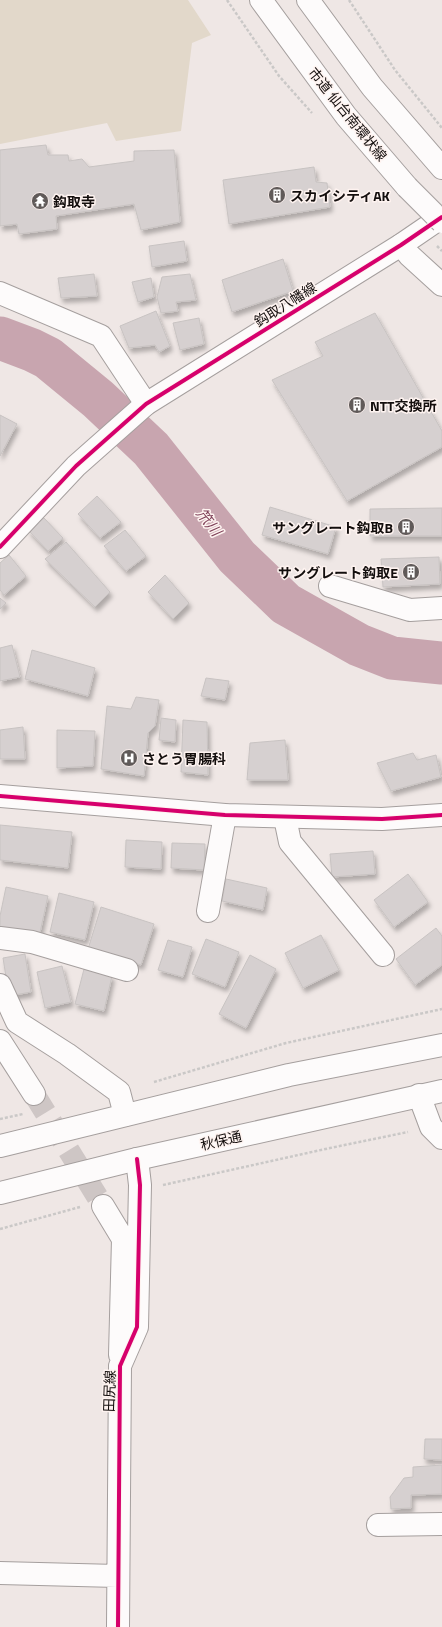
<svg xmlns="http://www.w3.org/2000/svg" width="442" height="1627" font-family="'Titillium Web','Noto Sans JP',sans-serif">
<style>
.green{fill:#e2d8ca}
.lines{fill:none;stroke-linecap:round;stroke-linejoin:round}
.river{stroke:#c8a5af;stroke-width:43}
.building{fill:#d6d0d0;stroke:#c8c3c2;filter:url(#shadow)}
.street-tunnel{stroke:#cec6c5;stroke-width:22;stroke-dasharray:22 11;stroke-linecap:butt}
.street-casing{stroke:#a59f9e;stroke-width:24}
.secondary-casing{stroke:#a59f9e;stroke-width:24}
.primary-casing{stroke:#a59f9e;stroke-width:24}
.highway-casing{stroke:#a59f9e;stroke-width:24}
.path{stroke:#cac8c7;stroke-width:2.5;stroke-dasharray:3 2;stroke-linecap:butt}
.street{stroke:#fdfbfb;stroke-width:22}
.secondary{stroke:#fdfbfb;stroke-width:22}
.primary{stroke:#fdfbfb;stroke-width:22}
.highway{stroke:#fdfbfb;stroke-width:22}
.primary-bridge-casing{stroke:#a59f9e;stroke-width:24;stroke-linecap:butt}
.path-bridge{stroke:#cac8c7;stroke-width:2.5;stroke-dasharray:3 2;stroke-linecap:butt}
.primary-bridge{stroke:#fdfbfb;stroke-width:22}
.cycleway-casing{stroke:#fef3f0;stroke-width:6}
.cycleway{stroke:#d6006c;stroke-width:4}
.labels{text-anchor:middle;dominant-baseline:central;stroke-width:3;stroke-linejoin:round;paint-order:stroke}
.street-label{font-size:14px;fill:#130e0d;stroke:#fef3f0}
.poi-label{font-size:14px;font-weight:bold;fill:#130e0d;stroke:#fef3f0;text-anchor:start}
.water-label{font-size:15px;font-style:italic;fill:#7e3f57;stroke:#fef3f0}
</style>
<defs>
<filter id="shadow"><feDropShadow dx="2.5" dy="4.5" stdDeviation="2" flood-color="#0004"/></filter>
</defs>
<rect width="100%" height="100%" fill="#efe7e5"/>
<path class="green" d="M0,0H188L211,35L192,43L181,131L116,141L107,123L0,144Z"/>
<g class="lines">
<path class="river" d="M0,338L32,350L48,358L98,399L151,449L237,557L286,604L359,645L392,658L442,663"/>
</g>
<path class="building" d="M46,145L48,155H68L69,161L82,159L89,167L134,161V151L174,150L180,222L141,230L134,204L56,216L57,229L19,234L17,224L0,226V150Z
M314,167L316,182L327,183L330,207L229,224L223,180Z
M184,241L187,261L152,267L149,246Z
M283,259L293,291L232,312L222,280Z
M94,274L97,296L61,298L58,278Z
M190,274L196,300L176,302L178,311L161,313L157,297L162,277Z
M151,278L154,297L138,302L132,282Z
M156,311L170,346L159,352L155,345L129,348L120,326Z
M375,313L442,431V447L347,501L272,380L323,356L315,342Z
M199,318L204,344L180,350L173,323Z
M0,415L17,424L0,456Z
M97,496L121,522L100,538L78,514Z
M270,507L336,527L328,554L262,535Z
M442,508V536H370V509Z
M44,518L63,538L48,551L28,530Z
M125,530L146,556L126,571L104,546Z
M66,542L110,592L95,607L45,559Z
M9,555L26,576L4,595L0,590V563Z
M439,557L440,584L383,587L381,559Z
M165,575L189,603L173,619L148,592Z
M0,598L6,603L0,609Z
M12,645L20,677L0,681V648Z
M32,650L95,668L88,696L25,679Z
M206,678L229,681L225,700L201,696Z
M136,697L159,700L155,726L148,733L144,776L101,769L107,706L131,709Z
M161,718L176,720L175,742L159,740Z
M183,720L207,722L208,775L181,772Z
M23,727L25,759H0V730Z
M57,730L95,731L93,766L57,768Z
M285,740L288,780H247L250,743Z
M413,753L417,760L436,755L441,777L391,791L377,763Z
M0,825L72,832L68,868L0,860Z
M126,840L162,842L161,869L125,867Z
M172,843L205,844L204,870L171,868Z
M373,851L375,874L332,877L330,854Z
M408,874L428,902L394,927L374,900Z
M226,879L267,888L263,910L222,901Z
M6,887L48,896L39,937L0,929V916Z
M59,893L94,902L85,940L50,932Z
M101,907L154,924L141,965L88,949Z
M436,928L442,936V965L415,985L396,959Z
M321,935L339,970L303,988L285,953Z
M206,939L239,952L225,987L192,974Z
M168,940L192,947L183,977L158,970Z
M25,954L31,992L9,996L3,958Z
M250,955L276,969L246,1028L219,1014Z
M62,966L71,1002L45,1008L37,972Z
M84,969L112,976L104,1011L75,1004Z
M425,1439H442V1460L424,1459Z
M442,1465V1494L411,1495V1508L391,1509L390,1497L404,1478L413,1477V1467Z"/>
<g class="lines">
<path class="street-tunnel" d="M34,1094L103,1206"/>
<g class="street-casing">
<path id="street" d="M401,245L409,255L442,285
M0,293L101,336L146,404
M330,586L410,610L442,608
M285,818L290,842L383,955
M208,911L225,815
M0,938L32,942L127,970
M0,985L17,1022L67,1054L119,1092L125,1115
M0,1041L34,1094
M419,1095L431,1127L442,1138
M103,1206L123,1239L120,1355
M378,1525L442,1524
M0,1573L117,1576
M118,1627L120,1366L137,1327L140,1185L137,1159"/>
</g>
<g class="secondary-casing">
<path id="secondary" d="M0,547L76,466L146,404L401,245L442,217
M0,796L225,815L382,819L442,815"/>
</g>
<g class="primary-casing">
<path id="primary" d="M261,0L346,116L407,187
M308,0L372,87L442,168"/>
</g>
<g class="highway-casing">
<path id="highway" d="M0,1146L289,1075L442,1045
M0,1193L137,1159L442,1091"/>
</g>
<path class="path" d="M227,0L279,76L312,113
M349,0L395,70L442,128
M154,1082L286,1043L442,1009
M0,1119L23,1114
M163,1185L330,1148L408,1132
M0,1229L80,1207"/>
<use href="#street" class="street"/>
<use href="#secondary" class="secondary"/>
<use href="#primary" class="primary"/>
<use href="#highway" class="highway"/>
<g class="primary-bridge-casing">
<path id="primary-bridge" d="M407,187L442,222"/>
</g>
<path class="path-bridge" d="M437,246L442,251"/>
<use href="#primary-bridge" class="primary-bridge"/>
<g class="cycleway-casing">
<path id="cycleway" d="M0,547L76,466L146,404L401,245L442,217
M0,796L225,815L382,819L442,815
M118,1627L120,1366L137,1327L140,1185L137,1159"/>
</g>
<use href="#cycleway" class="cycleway"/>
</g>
<defs>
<g id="building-disc" transform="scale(0.9)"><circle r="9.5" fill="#605a59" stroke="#fef3f0"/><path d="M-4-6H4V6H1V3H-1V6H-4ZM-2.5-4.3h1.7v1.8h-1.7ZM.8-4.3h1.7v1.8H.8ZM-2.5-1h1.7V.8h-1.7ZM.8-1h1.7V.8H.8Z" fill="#fff"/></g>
<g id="temple-disc" transform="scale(0.9)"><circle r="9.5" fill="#605a59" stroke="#fef3f0"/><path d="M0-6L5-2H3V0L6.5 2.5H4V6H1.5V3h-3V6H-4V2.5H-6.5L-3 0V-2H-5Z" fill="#fff"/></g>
<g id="hospital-disc" transform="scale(0.9)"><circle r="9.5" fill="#605a59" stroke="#fef3f0"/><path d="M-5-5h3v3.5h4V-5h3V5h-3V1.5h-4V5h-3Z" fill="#fff"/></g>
</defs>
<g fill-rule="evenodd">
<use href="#building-disc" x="277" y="195"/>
<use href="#temple-disc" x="40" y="201"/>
<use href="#building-disc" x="357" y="405"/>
<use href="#building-disc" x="406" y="527"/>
<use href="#building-disc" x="411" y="572"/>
<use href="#hospital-disc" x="129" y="758"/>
</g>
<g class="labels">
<g class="street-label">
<text transform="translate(348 114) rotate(51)">市道 仙台南環状線</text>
<text transform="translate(285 304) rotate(-32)">鈎取八幡線</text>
<text transform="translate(221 1140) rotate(-13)">秋保通</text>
<text transform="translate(109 1391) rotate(-88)">田尻線</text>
</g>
<g class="poi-label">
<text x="290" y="195">スカイシティAK</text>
<text x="53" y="201">鈎取寺</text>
<text x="370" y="405">NTT交換所</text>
<text x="393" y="527" text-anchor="end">サングレート鈎取B</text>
<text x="398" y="572" text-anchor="end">サングレート鈎取E</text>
<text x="142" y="758">さとう胃腸科</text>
</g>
<g class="water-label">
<text transform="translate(209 522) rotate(52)">笊川</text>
</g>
</g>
</svg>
